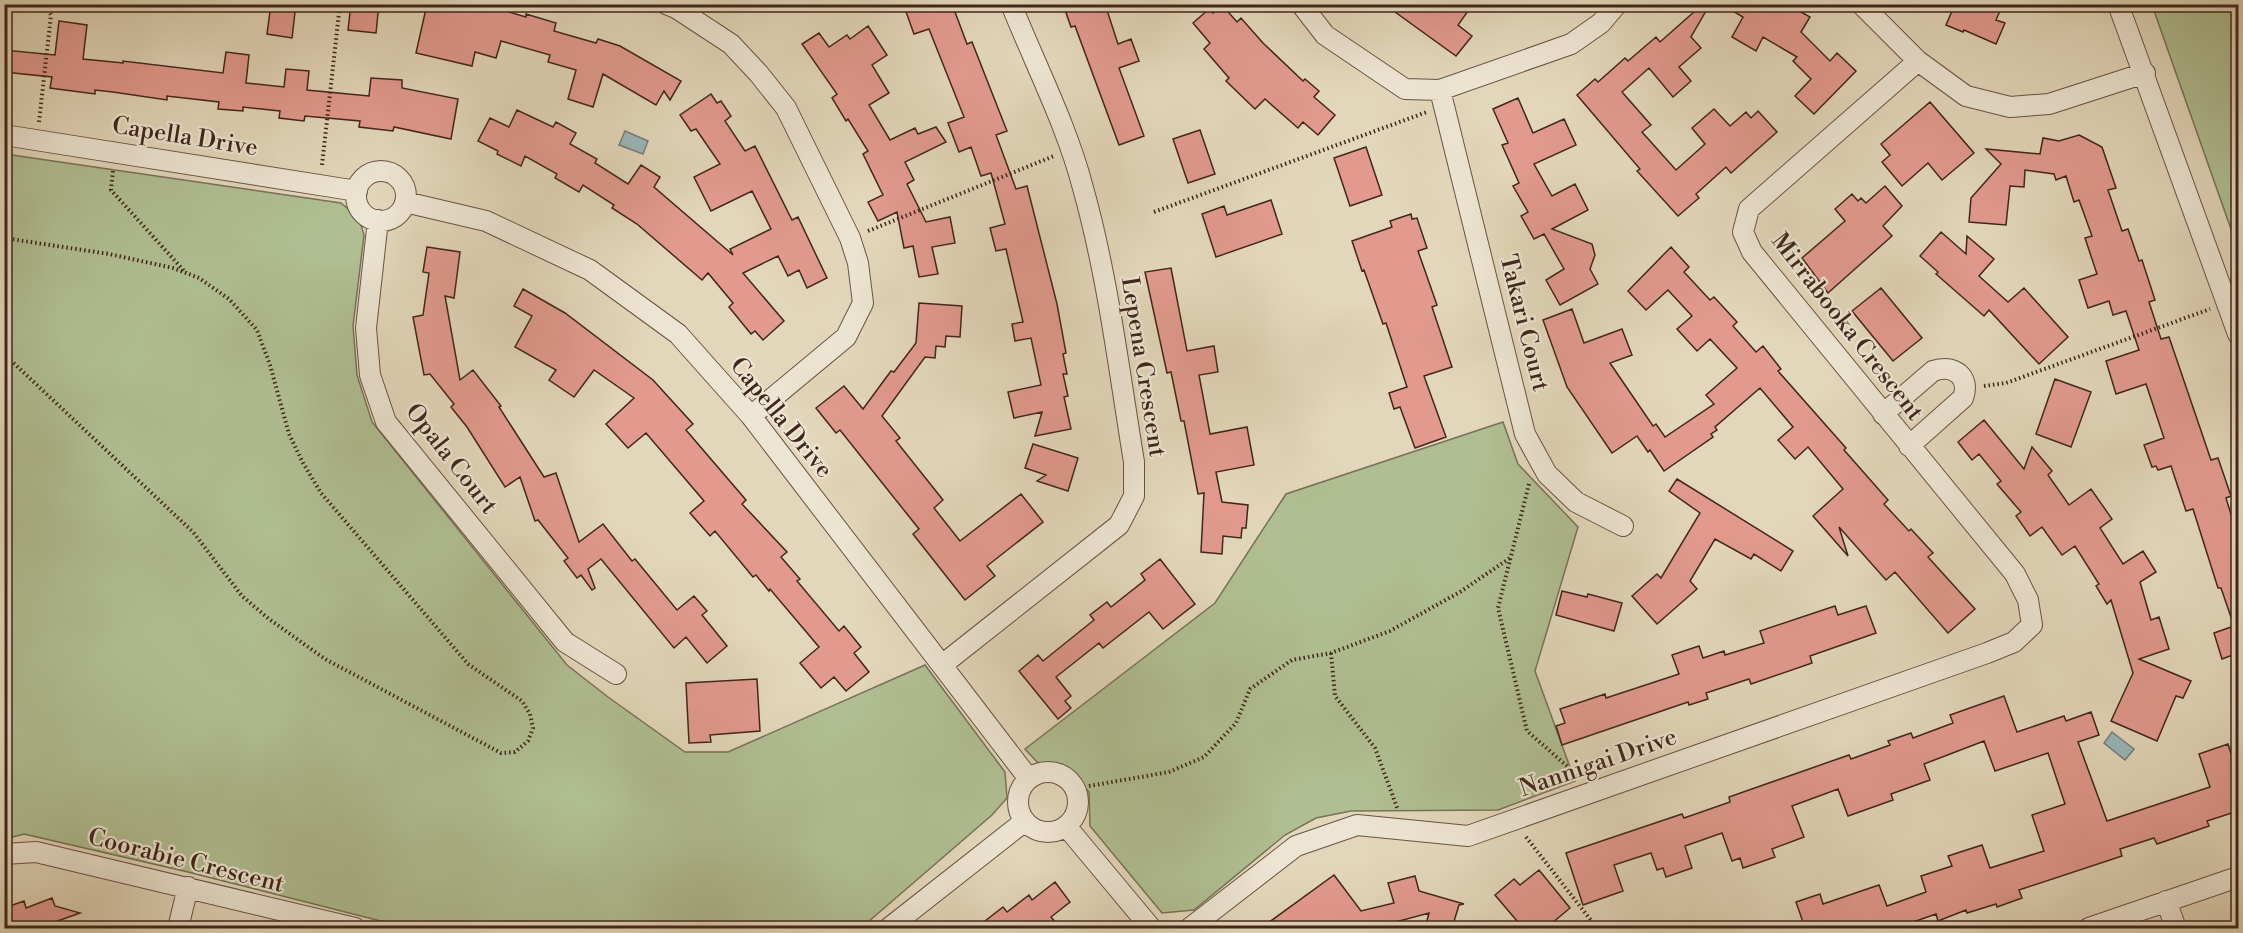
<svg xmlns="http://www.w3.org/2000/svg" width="2243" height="933" font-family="'Libre Bodoni',serif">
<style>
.green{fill:#b0bf93;stroke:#787258;stroke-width:1.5}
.water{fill:#99b7ba;stroke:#767d7b;stroke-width:1.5}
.building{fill:#e29a8f;stroke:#41261c;stroke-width:1.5}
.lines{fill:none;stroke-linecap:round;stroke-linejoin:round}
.street-casing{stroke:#6a5244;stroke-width:22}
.path{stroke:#41261c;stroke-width:4;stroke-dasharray:1.5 3;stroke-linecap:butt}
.street{stroke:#ede5d3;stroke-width:20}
.labels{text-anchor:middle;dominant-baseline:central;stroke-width:4.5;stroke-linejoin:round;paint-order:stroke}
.street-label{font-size:24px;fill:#41261c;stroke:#ede5d3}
</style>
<rect width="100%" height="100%" fill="#e3d7bb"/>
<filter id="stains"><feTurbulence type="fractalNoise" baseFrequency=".00333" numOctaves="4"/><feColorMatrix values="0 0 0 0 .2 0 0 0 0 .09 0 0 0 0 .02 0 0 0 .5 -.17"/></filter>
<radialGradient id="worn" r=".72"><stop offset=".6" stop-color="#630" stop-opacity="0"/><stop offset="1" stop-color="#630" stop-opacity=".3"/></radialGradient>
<path class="green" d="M2152,5H2238V249Z
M5,154L341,203L359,218L364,235L353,326L357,375L372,422L567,665L608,697L685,752H728L925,665L1005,772L1007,798L992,815L861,928H408L188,872L24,834L5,839Z
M1503,422L1518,464L1578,527L1535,671L1575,781L1498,810L1351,811L1316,818L1285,835L1194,910L1162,913L1090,826L1089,792L1066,768L1038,763L1025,749L1215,603L1286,494Z"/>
<path class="water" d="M625,131L648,141L643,154L619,145Z
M2112,732L2134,749L2125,760L2104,743Z"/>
<path class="building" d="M271,4H296L292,38L267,34Z
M351,4H379L376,33L348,30Z
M427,4H482L526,17V14L556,23L554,31L596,43L598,39L620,46L681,81L670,100L664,91L656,105L603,74L593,107L568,99L576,70L548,62L550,55L501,41L496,58L475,52L472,66L416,53Z
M916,4H952L967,44L972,42L1007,131L996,135L1016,189L1027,186L1057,304L1066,353L1063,354L1067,374H1063L1068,396L1064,397L1071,429L1035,436L1042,412L1014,418L1008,392L1041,385L1031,338L1015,341L1012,324L1023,322L1006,249L996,251L990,228L1005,224L991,173L981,176L971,147L959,152L948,123L964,117L929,29L914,34L905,9Z
M1063,4H1105L1118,44L1131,39L1139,61L1119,68L1144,136L1119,145L1075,26L1071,27Z
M1384,4H1473L1458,25L1472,36L1456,56Z
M1703,4H1710L1691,37L1701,48L1679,67L1691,81L1673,97L1649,68L1622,92L1651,125L1642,132L1676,170L1705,144L1692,128L1714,109L1730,126L1746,112L1751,118L1758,111L1777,132L1731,173L1726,167L1696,194L1699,198L1678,216L1637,171L1640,169L1577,95L1595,79L1598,82L1625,58L1628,61L1656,37L1660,42Z
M1721,4H1787L1810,17L1801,32L1830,61L1837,53L1856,71L1814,114L1795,96L1811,79L1793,61L1797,57L1763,37L1756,51L1732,37L1743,17Z
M1955,4H2003L1996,20L2005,23L1996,44L1964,30L1963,32L1946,25Z
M1222,5L1237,22L1241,18L1263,43L1303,81L1305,79L1319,91L1314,97L1335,115L1318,135L1303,122L1298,128L1265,99L1255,109L1226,81L1229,78L1204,49L1210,43L1193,23L1209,9L1213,13Z
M59,21L87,25L83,59L123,63V61L223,73L226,52L249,55L246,83L284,87L286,69L309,71L307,90L369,96L371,78L402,80V88L458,99L451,139L394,127L393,131L359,127L360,121L305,116L304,121L279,118L280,111L243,107V111L218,109L219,102L167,96V100L113,92L95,90V94L50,88L52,77L4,72V50L55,55Z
M868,26L887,55L872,65L889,93L869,105L890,140L915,128L918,134L936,127L946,142L905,162L914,180L907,184L926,222L950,217L955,243L932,247L938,274L919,277L913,246L904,248L897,212L878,221L868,202L883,195L863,154L868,151L848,119L846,121L832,98L837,94L802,44L819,33L829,47L847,35L850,39Z
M711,94L717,103L721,101L731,116L725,121L745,151L755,146L792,220L798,217L827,278L807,288L799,270L788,276L778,256L743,273L784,321L763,340L755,331L751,334L729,307L733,303L708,273L702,280L637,224L612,208L614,205L583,185L579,192L555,178L557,174L525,156L521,166L497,154L498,151L478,141L490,118L509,127L517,110L553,127L556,122L576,133L570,144L597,159L595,163L628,184L641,165L660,177L654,187L733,255L730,249L771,229L752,191L711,211L694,177L720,164L696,129L691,131L680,115Z
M1518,98L1533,133L1564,119L1576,145L1534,164L1552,196L1575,184L1588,210L1552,229L1592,244L1595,255L1590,269L1598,284L1560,305L1546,280L1564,269L1544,234L1534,239L1521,216L1528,212L1513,186L1519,183L1502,145L1508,143L1493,109Z
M1930,102L1974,153L1942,180L1928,163L1902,186L1882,162L1890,155L1881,144Z
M1200,130L1215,174L1188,183L1173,139Z
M2079,135L2102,147L2116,188L2108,190L2122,231L2128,229L2139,261L2142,260L2155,300L2149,302L2161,339L2169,337L2211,460L2218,458L2231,496L2226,498L2238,537V540L2234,542L2238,556V653L2222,659L2214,633L2234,626L2221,588H2218L2193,509L2186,511L2171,466L2158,470L2156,466L2152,467L2144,445L2164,438L2146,384L2116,394L2106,361L2139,350L2126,311L2113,315L2109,301L2088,308L2079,280L2097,274L2085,238L2092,236L2079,200L2074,202L2066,176L2056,180L2054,174L2025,170L2024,187L2010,186L2006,225L1969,222L1971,198L2001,164L1986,149L2040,154L2043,138L2059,141Z
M1366,147L1382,195L1350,206L1334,158Z
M1885,186L1902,206L1883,226L1892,236L1828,293L1802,258L1845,221L1835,209L1852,194L1858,201L1861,198L1866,203Z
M1271,200L1282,234L1216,257L1202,214L1224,206L1227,215Z
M1411,214L1412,219L1417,218L1427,248L1418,251L1437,305L1432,307L1452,367L1424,376L1446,437L1415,448L1400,407L1394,409L1389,393L1407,387L1386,323L1383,324L1364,270L1362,271L1352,241L1392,227L1390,221Z
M1941,232L1966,254L1967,236L1994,259L1979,276L2008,302L2024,288L2068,337L2039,364L1989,310L1984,316L1936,274L1938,272L1920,256Z
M427,247L460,252L454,298L445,296L460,380L473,370L501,406L499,407L544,477L556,473L579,542L603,524L632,561L635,559L677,610L694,596L707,611L702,615L727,646L707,663L686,637L674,648L601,559L588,569L595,588L592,590L581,575L577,578L564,561L568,558L538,520L535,521L520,477L505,487L467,427L451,407L454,404L430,374L424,375L413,317L423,315L429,273L423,272Z
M1671,247L1689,267L1684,272L1710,300L1714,297L1737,322L1733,326L1756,352L1763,346L1781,369L1778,371L1846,448L1844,450L1888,500L1884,504L1909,531L1911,529L1933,553L1928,557L1975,609L1948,633L1895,572L1886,580L1839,527L1848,556L1813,516L1843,489L1808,447L1795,459L1778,440L1793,427L1760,388L1715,427L1717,430L1711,434L1713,437L1664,471L1650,450L1648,452L1637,436L1612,453L1567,387L1543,320L1572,309L1584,343L1622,329L1632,355L1610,363L1653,426L1656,424L1665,437L1714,404L1706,395L1737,368L1710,339L1697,351L1677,329L1692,316L1668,290L1646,310L1628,291Z
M1171,268L1187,351L1214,346L1218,372L1199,375L1210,434L1247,427L1254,465L1216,472L1222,502L1248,505L1246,528H1242L1241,538L1223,536L1222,554L1201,552L1204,493L1198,494L1184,421H1181L1171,372L1167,373L1145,272Z
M1881,288L1922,338L1893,361L1852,311Z
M523,289L565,313L653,380L693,424L686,430L746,500L742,504L787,552L781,557L800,579L797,581L839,631L844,626L861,647L854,653L869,672L846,691L834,677L821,688L800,663L819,647L770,589L769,591L756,575L753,577L715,531L710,536L690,513L704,501L646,433L628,448L606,424L634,398L594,370L574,397L549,380L556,370L515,347L532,316L514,306Z
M919,303L962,306L960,337L946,336L945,347L936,346L935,358L925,357L882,416L900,438L896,441L943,500L934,508L960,541L1021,494L1043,522L987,566L995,576L965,600L913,534L919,529L840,430L836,433L816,408L844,386L863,409L891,371L894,372L916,343Z
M2055,379L2091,392L2071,447L2036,434Z
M1984,420L2024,469L2032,447L2052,471L2048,475L2069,505L2091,489L2112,519L2100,528L2123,564L2143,551L2156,572L2140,582L2151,620L2159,617L2169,649L2139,659L2191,681L2183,698L2176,696L2157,741L2111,721L2133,673L2111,600L2107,604L2096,586L2099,584L2075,546L2062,555L2042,527L2030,536L2016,516L2021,512L1997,484L2001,481L1979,454L1972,460L1958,442Z
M1033,444L1078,458L1068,491L1037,481L1046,475L1025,468Z
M1677,479L1793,551L1781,571L1754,554L1751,559L1715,539L1690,581L1697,589L1657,624L1632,596L1657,574L1661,578L1700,513L1669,491Z
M1160,559L1195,604L1163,629L1149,612L1103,648L1099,643L1056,677L1071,696L1065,701L1071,708L1058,719L1019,671L1038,655L1043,661L1094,620L1090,615L1107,602L1111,607L1145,580L1141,574Z
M1562,591L1587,597L1588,594L1622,603L1614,631L1556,615Z
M1835,606L1838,615L1866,606L1876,633L1810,656L1812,663L1751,684L1749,679L1706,693L1708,699L1689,705L1688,702L1562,745L1556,726L1565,723L1560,709L1605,694L1606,698L1679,674L1672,655L1699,646L1703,658L1724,651L1725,655L1764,643L1760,631Z
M757,679L760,731L710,735L711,742L689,743L686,683Z
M2004,696L2017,732L2064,716L2066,721L2091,712L2099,735L2078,742L2107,821L2210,787L2199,754L2228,744L2238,776V811L2207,821L2209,826L2157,844L2154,838L2120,849L2122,856L2019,890L2022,898L1997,907L1996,904L1967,913L1966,910L1938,921L1936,914L1896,928H1805L1796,902L1820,894L1823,904L1879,885L1887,906L1926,892L1921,876L1952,866L1948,856L1982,845L1990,868L2044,851L2032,815L2065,804L2048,753L1995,771L1984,741L1924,764L1930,780L1891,794L1893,800L1848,816L1838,789L1792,806L1804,837L1772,849L1775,857L1743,868L1740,858L1732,861L1722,833L1685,846L1692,868L1666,877L1663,868L1657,870L1651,853L1614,865L1623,891L1583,905L1566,853L1682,814L1684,818L1730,802L1729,797L1849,755L1851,759L1890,745L1888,741L1911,733L1913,738L1953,723L1950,715Z
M1539,870L1570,908L1546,928H1523L1495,895L1514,879L1520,885Z
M1334,875L1361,911L1394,903L1388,883L1415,876L1419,891L1464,904L1459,905L1452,928H1425L1429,913L1373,928H1261Z
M1055,882L1070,902L1051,917L1060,928H976L1003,907L1007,912L1029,895L1032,900Z
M52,898L55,906L80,913L38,928H4V908L24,901L26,908Z"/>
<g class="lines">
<g class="street-casing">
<path id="street" d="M666,4L676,8L731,44L759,74L786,108L850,238L858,263L863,303L846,337L751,416
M1301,4L1325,35L1405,89L1440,90L1571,44L1601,23L1617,4
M1861,4L1918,61L1966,96L2010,107L2049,104L2145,73
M2118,4L2238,334
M1440,90L1525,434L1547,474L1576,502L1623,526
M4,135L357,191
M356 196a25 25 0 1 1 50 0a25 25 0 1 1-50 0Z
M405,202L486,221L590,270L678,334L751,416L1029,779
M378,220L366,328L370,375L386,422L565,642L616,674
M1883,414L1933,371C1953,364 1971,376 1963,398L1909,446
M942,665L1119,525L1134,496V462C1119,371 1108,277 1083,188C1067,126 1035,64 1011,4
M1018 802a30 30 0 1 1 60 0a30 30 0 1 1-60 0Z
M1066,826L1151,928
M4,854L36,852L355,928
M2166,901L2176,928
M178,928L188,887
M889,928L1025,821
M1190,928L1296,846L1357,825L1468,836L1987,653L2014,642L2032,625L2028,600L2015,574L1752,252L1743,232L1749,209L1918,61
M2089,928L2238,877"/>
</g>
<path class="path" d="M39,122L51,15L46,4
M322,165L340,4
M113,171L111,190L186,273
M1154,212L1427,112
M868,231L1054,156
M4,238L109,254L173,268L199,278L229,299L257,330L270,365L289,434L303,463L321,493L468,664L522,701L530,714L533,728L528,741L515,752L501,753L325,659L269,619L242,596L193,532L4,354
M1984,386L2006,383L2210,309
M1529,484L1498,608L1527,731L1575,773L1576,777
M1331,653L1335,696L1375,748L1398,810
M1089,786L1169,772L1204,757L1236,723L1250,689L1292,660L1331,653L1390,631L1460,592L1510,558
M1526,837L1597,928"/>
<use href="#street" class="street"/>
</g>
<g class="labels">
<g class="street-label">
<text transform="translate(185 137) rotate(9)">Capella Drive</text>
<text transform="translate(1524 323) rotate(76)">Takari Court</text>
<text transform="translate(1847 327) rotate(52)">Mirrabooka Crescent</text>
<text transform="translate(1143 367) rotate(81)">Lepena Crescent</text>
<text transform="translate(781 418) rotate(51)">Capella Drive</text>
<text transform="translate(451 459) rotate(52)">Opala Court</text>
<text transform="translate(1598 763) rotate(-19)">Nannigai Drive</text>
<text transform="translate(186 861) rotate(14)">Coorabie Crescent</text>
</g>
</g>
<rect width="2243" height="933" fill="none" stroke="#e3d7bb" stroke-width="24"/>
<rect x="6" y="6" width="2231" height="921" fill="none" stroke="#41261c" stroke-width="3"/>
<rect x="12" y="12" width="2219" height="909" fill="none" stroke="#41261c" stroke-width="1.5"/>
<rect width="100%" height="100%" filter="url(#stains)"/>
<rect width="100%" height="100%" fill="url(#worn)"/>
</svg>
